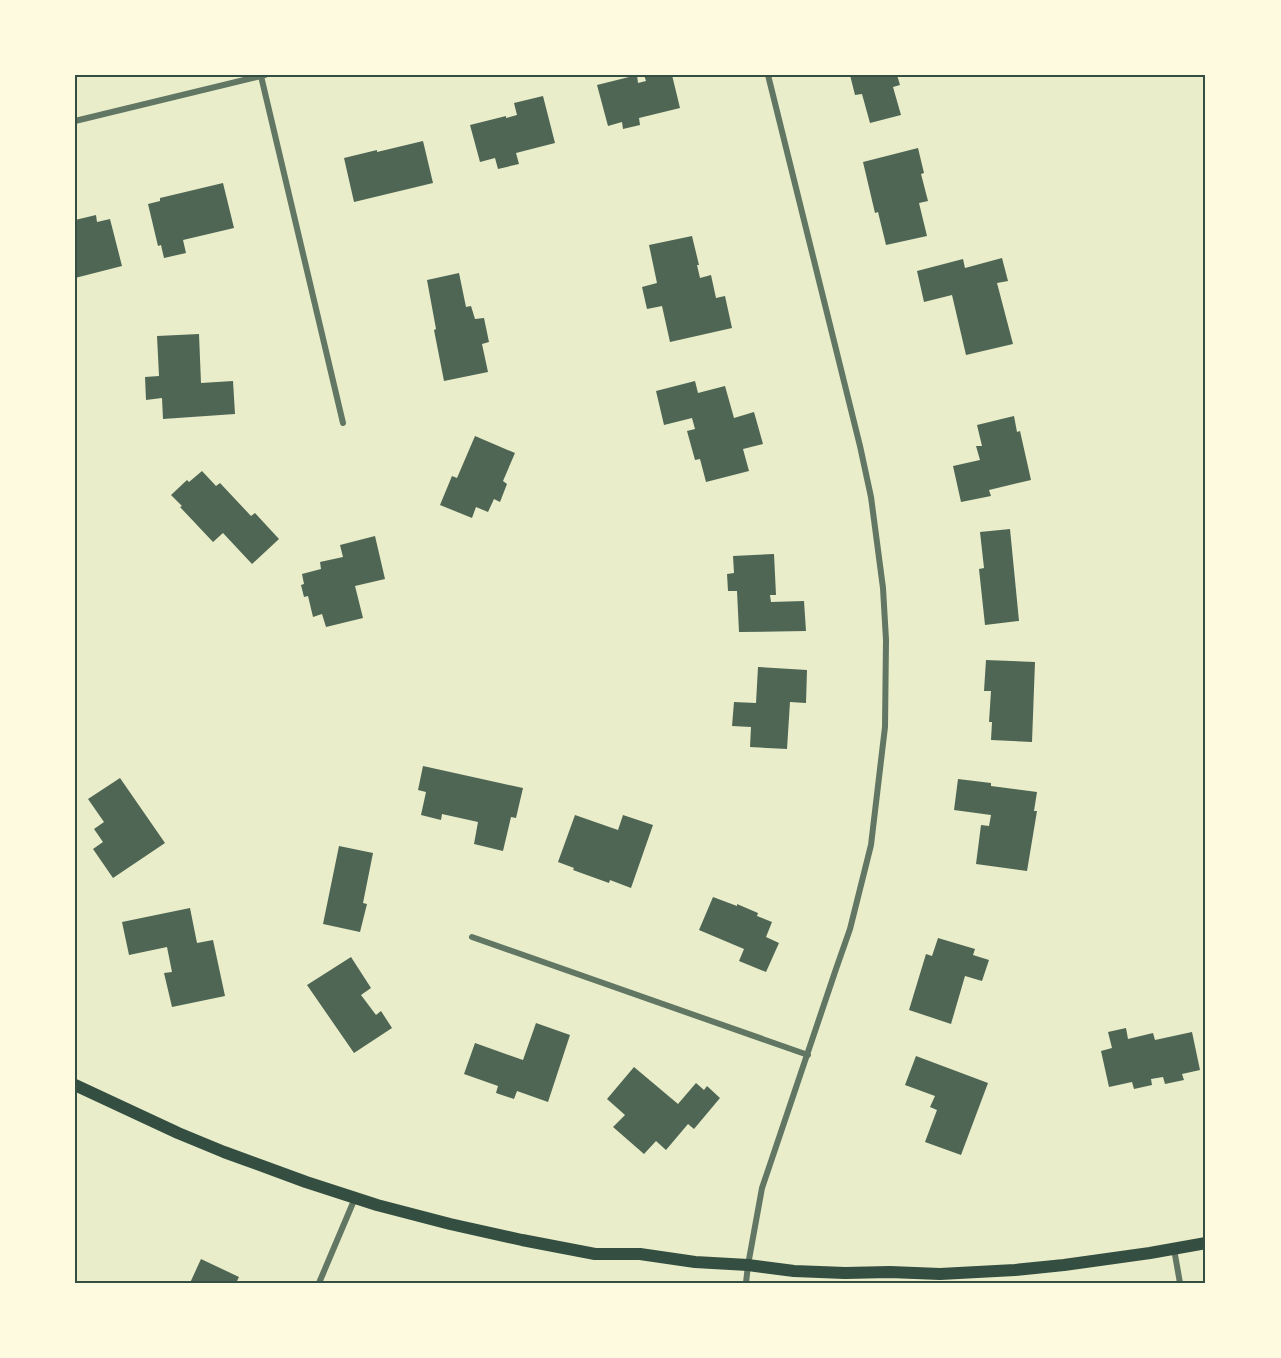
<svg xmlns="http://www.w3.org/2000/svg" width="1281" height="1358" font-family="'Source Sans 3',sans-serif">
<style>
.building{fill:#4f6655}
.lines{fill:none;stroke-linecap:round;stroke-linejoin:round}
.minor{stroke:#617663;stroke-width:6}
.secondary{stroke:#344e41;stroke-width:12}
.neatline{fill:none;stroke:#344e41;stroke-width:2}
</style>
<rect width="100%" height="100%" fill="#e9edc9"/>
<path class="building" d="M637,75L638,83L646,81L644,75H672L680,108L639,118L640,125L623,129L622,122L608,126L597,85Z
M850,75H897L900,85L893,87L901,115L870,123L862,94L855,95Z
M543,96L555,143L516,153L519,164L498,169L495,158L480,162L470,125L506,116V118L517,115L514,103Z
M423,141L433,183L354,202L344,158L377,150V152Z
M918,148L924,173L921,174L928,201L919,203L927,236L886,245L878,212L875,213L863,162Z
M223,183L234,228L183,240L186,253L164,258L161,245L158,246L148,204L160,201V198Z
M96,215L97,222L110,219L122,266L75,278V225L76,224L75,220Z
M692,236L699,265H697L700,278L711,275L716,298L725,296L732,328L670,342L662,306L647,309L642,287L657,283L649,245Z
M1002,258L1008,281L997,283L1013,344L966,355L952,295L924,302L917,271L963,259L965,268Z
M459,273L466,307L471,306L475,319L484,318L489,342L482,344L488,372L444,381L434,330L436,329L427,280Z
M199,334L201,383L233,381L235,414L163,419L162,398L146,400L145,377L159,376L157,336Z
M695,381L698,393L725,386L734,418L754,412L763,444L743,449L749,471L706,482L700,459L695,460L687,431L695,429L692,418L664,425L656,391Z
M1014,416L1017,432L1020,431L1031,480L989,490L991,496L961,502L953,466L980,460L976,446H982L977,425Z
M475,436L515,453L503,481L507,484L500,502L494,499L488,512L476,507L472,518L440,505L452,476L457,478Z
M202,471L216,486L220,483L251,516L255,513L279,539L252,564L223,533L213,542L180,507L182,506L171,495L187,480L189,482Z
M1010,529L1019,621L985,625L979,569L984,568L980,532Z
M375,536L385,579L355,586L363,618L326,627L322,614L313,617L308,596L304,597L301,585L304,584L302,574L321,569L320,562L343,557L340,545Z
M774,554L776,595H770L771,602L804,601L806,631L739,632L737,591H728L727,574L734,573L733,556Z
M986,660L1035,662L1032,742L991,740L992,722H989L991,691H984Z
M758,667L807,670L806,703L790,702L787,749L750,747L751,727L732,726L734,702L756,703Z
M423,766L523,788L516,818L511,817L503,851L474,844L478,822L442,814L441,820L421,815L426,792L418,790Z
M120,778L165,843L113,878L93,849L103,842L94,829L104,822L88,799Z
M958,779L991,783V786L1037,792L1034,811H1037L1027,871L976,864L981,825L989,826L991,815L954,810Z
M575,815L618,830L623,815L653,825L631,888L610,880L609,883L573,870L574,868L558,862Z
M339,846L373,853L363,903L367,904L360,932L323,924Z
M713,897L737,906V904L758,913L757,916L772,922L766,937L779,943L766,972L739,961L744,949L699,930Z
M190,908L197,943L213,940L225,996L172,1007L164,973L172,972L167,947L129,955L122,922Z
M938,938L975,949L973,955L989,960L982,981L965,976L951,1024L909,1010L926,954L932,956Z
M351,957L371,988L361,995L376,1015L381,1011L392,1028L354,1053L307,985Z
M536,1023L570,1035L548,1102L517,1091L514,1099L496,1093L498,1086L464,1074L475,1043L523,1060Z
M1126,1028L1128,1039L1153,1033L1155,1040L1192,1032L1200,1070L1182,1074L1184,1080L1165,1084L1163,1077L1151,1079L1152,1085L1134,1089L1132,1082L1109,1087L1101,1051L1112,1048L1108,1032Z
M916,1056L988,1083L961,1155L925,1142L937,1110L930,1107L935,1096L905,1085Z
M634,1067L678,1104L696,1083L704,1090L707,1086L720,1098L694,1129L688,1124L666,1150L656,1141L644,1154L613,1127L625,1115L607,1099Z
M201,1259L239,1277L236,1283H190Z"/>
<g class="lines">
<path class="minor" d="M261,76L343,423
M75,121L265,75
M472,937L808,1055
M1174,1249L1180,1283
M319,1283L355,1198
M746,1283L748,1265L762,1188L836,969L850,929L871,845L885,727L886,640L883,588L871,497L860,446L768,75"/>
<path class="secondary" d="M75,1085L178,1133L224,1152L306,1182L377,1205L450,1224L522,1240L595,1254H640L695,1262L748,1265L794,1271L845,1273L890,1272L940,1274L1015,1270L1064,1265L1150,1253L1206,1243"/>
</g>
<rect width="1281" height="1358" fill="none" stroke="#fefae0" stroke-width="153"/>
<rect x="76" y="76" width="1128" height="1206" class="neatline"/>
</svg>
